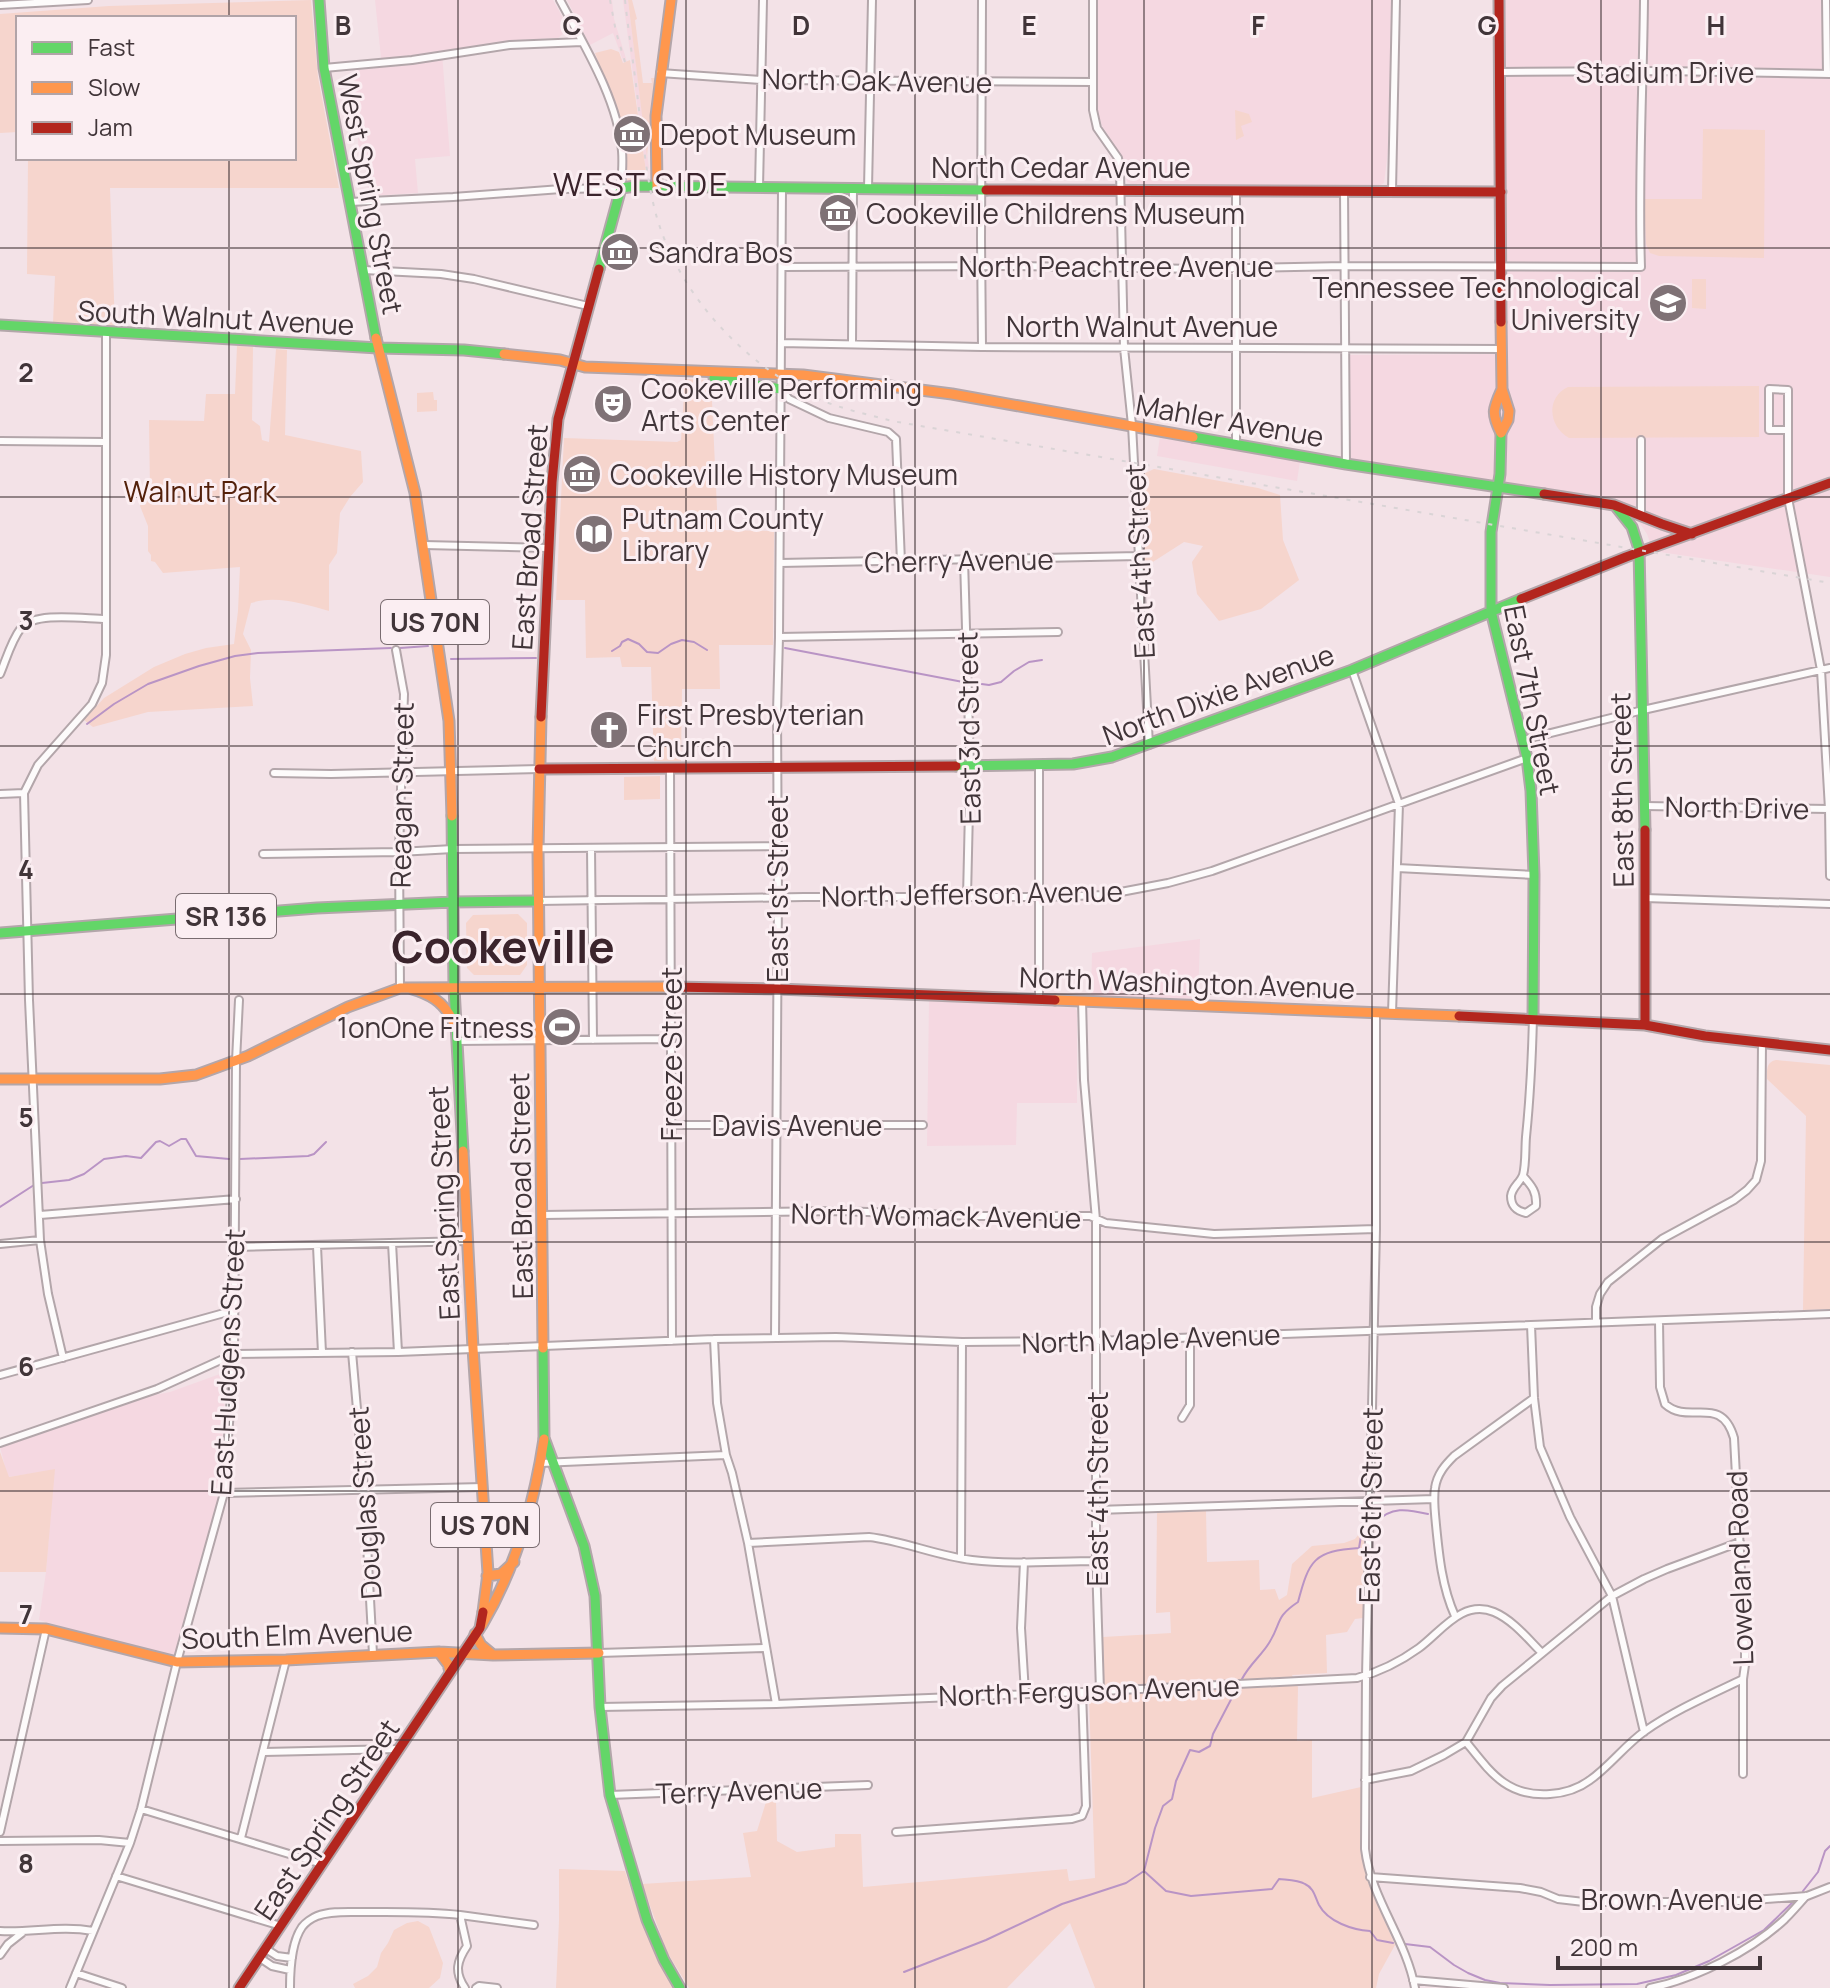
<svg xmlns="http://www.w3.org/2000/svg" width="1830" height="1988" font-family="Manrope,sans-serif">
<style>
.built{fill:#f5d8e1}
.green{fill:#f6d5cd}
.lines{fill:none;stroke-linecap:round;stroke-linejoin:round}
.stream{stroke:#b994c5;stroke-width:2}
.street-casing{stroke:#b3a6aa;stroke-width:10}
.fast-casing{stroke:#b3a6aa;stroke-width:13}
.slow-casing{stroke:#b3a6aa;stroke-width:13}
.jam-casing{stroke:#b3a6aa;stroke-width:13}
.street{stroke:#fdfbfb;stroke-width:6}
.fast{stroke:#63d668;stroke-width:9}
.slow{stroke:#ff974d;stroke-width:9}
.jam{stroke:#b3261e;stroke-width:9}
.rail{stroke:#dad4d6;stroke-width:2;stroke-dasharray:4 8;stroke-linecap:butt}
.grid{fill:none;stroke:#413539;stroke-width:2;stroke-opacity:0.55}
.labels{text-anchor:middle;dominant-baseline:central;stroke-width:6;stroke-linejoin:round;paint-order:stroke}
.shield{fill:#fbeef2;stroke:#796c70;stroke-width:2}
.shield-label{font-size:26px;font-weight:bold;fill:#413539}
.street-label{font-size:28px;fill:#413539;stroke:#fbeef2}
.poi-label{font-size:28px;fill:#413539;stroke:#fbeef2;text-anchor:start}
.park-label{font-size:28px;fill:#53200a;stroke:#fbeef2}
.quarter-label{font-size:32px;letter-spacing:2px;fill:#3b242c;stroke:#fbeef2}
.town-label{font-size:44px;font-weight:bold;fill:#3b242c;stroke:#fbeef2}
.grid-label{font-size:26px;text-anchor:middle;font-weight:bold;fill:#413539;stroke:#fbeef2;stroke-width:6;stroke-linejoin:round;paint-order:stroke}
</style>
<rect width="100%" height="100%" fill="#f3e2e7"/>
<path class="built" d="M375,0H553L566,23L564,33L558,38L518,40L442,53L450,156L415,159L418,193L369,196L366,161H359L355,70L382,67Z
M567,0H612L614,19L627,62L624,63L613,33L590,45Z
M623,0H628L649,168L646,171Z
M1098,0H1393L1390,135L1384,183L1377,187L1134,185L1127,182L1123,158L1102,126L1098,113Z
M1505,0H1830V577L1653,551L1647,534L1639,522L1613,500L1351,459L1348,455L1347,355L1507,354Z
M1160,437L1300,461L1297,481L1157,456Z
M1200,939L1198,999L1091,996L1092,953Z
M929,1001L1075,1008L1077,1011V1103H1017L1016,1145L927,1146Z
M220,1374L225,1377L226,1380L218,1501L176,1653L170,1657H165L39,1620L46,1572L54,1470L8,1477L0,1447L149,1396L170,1392Z"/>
<path class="green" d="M311,0L318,77L339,188H110L115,327L53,323L55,276L27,274L28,158H294V18H18V132L0,133V14L109,6Z
M628,0H632L637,19L635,20L643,83H652L651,78H655L647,156Z
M611,49L619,52L623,63L630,60L646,171L645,177L630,182L627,180L624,134L595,53Z
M1235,110L1249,114L1252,122L1241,126L1244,136L1236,140Z
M1703,129L1765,130L1764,258L1659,256L1650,253L1646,244L1644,199H1702Z
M1692,279H1706V309L1692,308Z
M237,346L253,347L252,420L260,426L262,440L269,442L276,349L287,350L285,435L361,451L363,482L350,497L340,513L337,553L329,565V611C304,604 276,595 251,603L243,634L251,650L250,678L253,706L148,712L93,727L84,720L104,698L154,667L185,654L206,648L234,644L238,611L240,567L163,573L155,562L151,561V555L148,551V526L140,506L147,486L150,490L149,420L204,421L206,394H235Z
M685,379L711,380L718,530L774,531L773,645H719L720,689H682L681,761H654L651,667H622L620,657L586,658L585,600H556L564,438L677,442L681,440Z
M1759,386V437L1569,438C1549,427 1545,398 1568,387Z
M433,392L434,400H437V411L417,412V393Z
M1154,469L1258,488L1280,495L1283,540L1299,580L1261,609L1219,621L1197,594L1192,562L1203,546L1184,542L1145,567L1141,475Z
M660,776V799L624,800V777Z
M518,914L527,923V965L520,975H474L467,968L466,923L473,915Z
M1776,1060L1830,1065V1309L1803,1310L1806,1116L1767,1079C1767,1070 1766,1062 1776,1060Z
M0,1452L9,1477L55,1469L46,1572H0Z
M1157,1511H1206L1207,1562L1259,1560L1260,1590L1275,1589L1279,1600L1287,1595L1292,1564L1312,1546L1344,1543L1355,1539L1366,1525L1363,1618L1355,1619L1347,1632L1326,1635L1327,1673L1292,1675L1298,1687L1297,1741L1312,1740V1798L1361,1787L1362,1858L1368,1882L1395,1945L1379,1974L1376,1988H1095L1070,1923L1007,1988H689L667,1952L642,1884L751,1877L743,1833L757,1831L766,1802L776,1801L777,1841L797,1852L835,1847V1834H861L863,1887L1067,1869L1069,1881L1095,1878L1089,1697L1104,1695L1103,1637L1171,1633L1170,1612L1156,1613Z
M559,1869L625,1871C638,1912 652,1952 675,1988H556L559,1921Z
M418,1921L429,1927L443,1963L440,1978L429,1988H355L353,1984L368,1976L377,1967L381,1953L388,1943L394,1930L407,1923Z"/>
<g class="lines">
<path class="stream" d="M400,648L428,646
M785,648L963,682
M612,651L620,646L622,642L628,639L639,644L647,652L658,653L671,644L682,640L694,642L707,650
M451,659L536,658
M974,683L989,685L1001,682L1014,671L1029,662L1042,660
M87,724L114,704L148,684L199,666L235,656L258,653L391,648
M240,1159L308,1156L314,1154L326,1142
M42,1183L69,1180L84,1174L104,1159L126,1156L141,1158L156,1142L160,1141L169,1146L181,1139H186L196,1156L229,1159
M0,1207L34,1185
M1375,1523C1391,1506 1407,1509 1428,1514
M1242,1679C1249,1665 1261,1656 1269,1643C1282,1623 1274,1618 1298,1602C1309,1560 1314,1551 1359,1548L1361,1536L1365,1533
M1144,1871L1155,1828L1163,1806L1172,1799L1176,1781L1190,1750L1199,1752L1210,1746L1213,1734L1237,1688
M1803,1891L1818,1872L1825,1851L1830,1846
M1405,1944L1430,1947L1454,1965L1468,1973L1485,1980L1500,1983L1550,1985L1637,1984L1676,1975L1709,1961L1764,1930L1793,1902
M904,1972L986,1940L1062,1904L1126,1883L1144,1871L1166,1891L1191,1896L1272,1889L1279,1879C1287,1880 1298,1880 1305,1884C1314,1888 1315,1897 1319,1905C1328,1922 1353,1930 1370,1931L1377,1940L1393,1943"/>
<g class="street-casing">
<path id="street" d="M982,0L981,239L982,347
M1093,0V110L1097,128L1118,158L1120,172L1124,348L1132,425L1149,745
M1826,0L1827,74
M0,5L88,0
M324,68L412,60L510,45L582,42
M1500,72L1663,71L1830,74
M660,73L761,80L1093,82
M759,188L763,0
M868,188L872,0
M1392,190L1396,0
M1344,191L1346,464
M350,202L453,197L561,189L621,188C622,176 623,163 622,151C618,100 584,45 560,0
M782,267L1012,266L1200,269L1344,266L1641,267C1638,178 1643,89 1644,0
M364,270L441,274L474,279L588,306
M781,343L982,347L1502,349
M852,344L853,188
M781,389L789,399L829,418L888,432L896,439L901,562
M1787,430H1769V389L1788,390V498L1821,670L1829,809L1830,876
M0,441L105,442
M1236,443V190
M1641,515V440
M424,545L548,548
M964,559L970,766L967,897
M780,563L1139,556
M779,637L1058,632
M396,650L404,694L399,852L400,988
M1352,670L1399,804L1392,1013
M0,674C6,660 11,641 21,628C35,611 85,619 106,619
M1523,740L1643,710L1830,668
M670,767L672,1341
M274,773L331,774L539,769
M0,794L24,793
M1645,806L1829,809
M591,848L593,1040
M263,854L399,852L453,849L778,846
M1397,868L1534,875
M1645,898L1830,904
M539,901L804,897H1040L1105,895L1168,883L1212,871L1527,758
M1039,998V765
M1082,1000L1084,1080L1096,1220V1561L1100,1691
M1376,1012V1229L1366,1676L1365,1849C1371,1899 1406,1939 1415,1988
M456,1041L672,1039
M672,1125H923
M1523,1176C1532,1186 1537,1192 1536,1206L1526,1213C1517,1211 1511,1207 1511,1196C1512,1187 1520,1183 1523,1175C1526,1164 1525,1149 1526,1137C1530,1098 1532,1058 1533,1018
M40,1215L236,1199
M543,1215L840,1211L976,1216H1090L1106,1223L1214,1234L1376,1229
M392,1243L398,1352
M0,1244L40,1240
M317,1246L322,1353
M235,1247L467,1241
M1659,1321L1660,1387L1665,1404C1689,1426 1721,1393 1734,1438L1745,1646V1665L1743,1679V1774
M1596,1322V1307L1600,1294L1608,1282L1662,1239L1734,1200L1747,1190L1756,1180L1761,1161L1762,1043
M1531,1325L1534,1398L1540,1447L1570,1517L1612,1596L1644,1732
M775,1338L778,898L777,712L779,637L782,189
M714,1339L717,1403L726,1455L732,1473L748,1543L776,1704
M352,1352L364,1489L373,1654
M63,1358L48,1294L40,1240L29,1000L24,793L38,765L92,704L102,683L106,655V333
M0,1375L235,1310
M1182,1418L1190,1405V1338
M0,1443L157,1389L234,1354L398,1352L714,1339L836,1337L962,1342L1095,1341L1830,1314
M541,1463L726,1455
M224,1493L483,1487
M1097,1510L1434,1499
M748,1543L869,1537C904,1541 937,1556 972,1560C1013,1565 1056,1561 1096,1561
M961,1558L962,1342
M1024,1562L1021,1628L1025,1693
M1455,1616C1442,1587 1439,1556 1436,1525C1435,1513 1433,1500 1435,1488C1437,1474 1445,1465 1454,1456L1534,1398
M599,1653L765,1648
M600,1707L776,1704L1082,1692L1357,1678C1379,1672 1401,1661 1419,1648C1441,1632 1462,1599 1494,1612C1513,1620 1528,1639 1542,1653
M1466,1742C1491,1773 1507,1797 1550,1794C1565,1793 1578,1789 1590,1780C1610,1766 1625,1745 1645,1731C1675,1710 1710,1695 1743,1679
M264,1752L398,1749
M1365,1780L1411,1771L1444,1755L1466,1742L1491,1698L1502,1686L1612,1596L1644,1579L1667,1569L1740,1542
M610,1795L868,1785
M141,1809L322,1864
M0,1832L46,1629
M896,1832L1072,1819L1082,1816L1086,1806L1082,1692
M241,1838L286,1660
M0,1841L99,1840L130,1843
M116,1876L281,1926
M1370,1877L1520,1888L1541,1892L1558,1899L1584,1902H1727L1807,1896L1830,1887
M460,1915L534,1925
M0,1931C31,1933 61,1925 93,1931
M266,1949L277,1956L292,1958
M0,1955L8,1944L22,1933
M260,1958L272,1966L290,1970
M76,1973L122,1988
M1413,1980L1504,1988
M70,1988L130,1843L141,1809L177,1662L224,1493L234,1354L236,1061L239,1000
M290,1988C290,1969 291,1943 302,1927C305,1923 312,1918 317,1916C330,1911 346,1912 360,1912C393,1912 427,1911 460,1915L467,1946C457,1961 454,1972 465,1988
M476,1988L479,1986L497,1988
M1650,1988C1695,1979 1751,1951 1785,1919C1792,1912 1799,1904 1806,1896"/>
</g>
<g class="fast-casing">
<path id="fast" d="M319,0L324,68L376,338
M599,269L621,188L636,186L986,190
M0,325L378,348L464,350L504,354
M714,378L781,389
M1501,433L1500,474L1491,532V611L1527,758L1531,791L1534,875L1533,1018
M1193,437L1346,464L1544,494
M1617,508L1632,527L1639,549L1645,830
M956,766L1073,764L1112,757L1352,670L1521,599
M452,816L454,988L463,1151
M453,902L539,901
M0,933L317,908L453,902
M543,1348L544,1438L584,1546L595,1596L600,1707L610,1795L647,1920L664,1960L680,1988"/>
</g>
<g class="slow-casing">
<path id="slow" d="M657,187L656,116L671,0
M1501,322L1502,389L1509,411L1508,420L1501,433C1491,413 1493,409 1502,389
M376,338L415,493L449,721L452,816
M504,354L560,360L585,367L803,375L952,394L1193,437
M541,717L538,849L543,1348
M409,988C430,994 443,1001 453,1021
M1055,1000L1459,1016
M0,1079H160L196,1075L248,1056L348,1007L400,988L673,987
M463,1151L473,1348L488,1573L483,1612
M487,1576L501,1574L514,1562
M482,1625C516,1567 534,1506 544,1439
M0,1628L46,1629L177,1662L286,1660L439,1652L493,1655L599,1653
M475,1634L481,1645L493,1655
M439,1652L448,1664L450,1672"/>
</g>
<g class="jam-casing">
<path id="jam" d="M1499,0L1501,322
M986,190L1501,192
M1544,494L1614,505L1662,524L1692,534
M1521,599L1626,557L1830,483
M541,717L552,482L558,419L599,269
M539,769L956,766
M1645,830V1025
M673,987L778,989L1055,1000
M1459,1016L1645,1025L1705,1036L1830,1050
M239,1988L480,1628L483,1612"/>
</g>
<use href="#street" class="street"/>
<use href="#fast" class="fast"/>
<use href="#slow" class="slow"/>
<use href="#jam" class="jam"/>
<path class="rail" d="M610,0L616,32L625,62
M625,0C629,37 635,73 639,110C644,146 647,183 657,218C679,292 737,356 804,392C831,407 863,413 892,421L1830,583"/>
</g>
<path class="grid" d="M229,0V18M458,0V1988M686,0V1988M915,0V1988M1144,0V1988M1372,0V1988M1601,0V1988M229,158V1988M0,248H1830M0,497H1830M0,746H1830M0,994H1830M0,1242H1830M0,1491H1830M0,1740H1830"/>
<defs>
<g id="museum-disc" transform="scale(2)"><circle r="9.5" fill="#7f7276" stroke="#fbeef2"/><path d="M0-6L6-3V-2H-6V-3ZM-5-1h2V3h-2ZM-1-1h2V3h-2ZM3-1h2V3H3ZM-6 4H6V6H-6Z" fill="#fff"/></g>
<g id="university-disc" transform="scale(2)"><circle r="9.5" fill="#7f7276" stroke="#fbeef2"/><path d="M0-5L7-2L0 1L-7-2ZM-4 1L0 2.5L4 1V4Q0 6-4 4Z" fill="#fff"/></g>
<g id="theatre-disc" transform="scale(2)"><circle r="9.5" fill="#7f7276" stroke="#fbeef2"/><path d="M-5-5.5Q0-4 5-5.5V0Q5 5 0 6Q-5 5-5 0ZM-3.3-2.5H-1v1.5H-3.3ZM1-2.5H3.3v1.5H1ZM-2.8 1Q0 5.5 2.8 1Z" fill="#fff"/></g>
<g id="library-disc" transform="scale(2)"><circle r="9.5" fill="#7f7276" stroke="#fbeef2"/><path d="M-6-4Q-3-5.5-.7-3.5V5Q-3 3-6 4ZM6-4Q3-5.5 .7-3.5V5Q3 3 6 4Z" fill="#fff"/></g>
<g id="church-disc" transform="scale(2)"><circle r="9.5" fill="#7f7276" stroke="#fbeef2"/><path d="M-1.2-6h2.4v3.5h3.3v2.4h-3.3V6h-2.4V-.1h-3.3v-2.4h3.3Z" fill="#fff"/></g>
<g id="stadium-disc" transform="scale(2)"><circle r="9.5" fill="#7f7276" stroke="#fbeef2"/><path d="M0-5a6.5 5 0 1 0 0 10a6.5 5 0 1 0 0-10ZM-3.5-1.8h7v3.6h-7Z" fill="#fff"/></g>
</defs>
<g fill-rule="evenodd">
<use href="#museum-disc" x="632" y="134"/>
<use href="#museum-disc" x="838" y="213"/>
<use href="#museum-disc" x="620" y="252"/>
<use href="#university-disc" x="1668" y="303"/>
<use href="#theatre-disc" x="613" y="404"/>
<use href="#museum-disc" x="582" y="474"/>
<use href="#library-disc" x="594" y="534"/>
<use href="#church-disc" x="609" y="730"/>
<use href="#stadium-disc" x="562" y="1027"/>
</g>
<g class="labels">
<g class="shield">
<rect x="381" y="600" width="108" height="44" rx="6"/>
<rect x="176" y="894" width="100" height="44" rx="6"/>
<rect x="431" y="1503" width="108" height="44" rx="6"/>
</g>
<g class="shield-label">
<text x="435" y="622">US 70N</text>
<text x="226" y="916">SR 136</text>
<text x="485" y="1525">US 70N</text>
</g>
<g class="street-label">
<text x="1665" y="72">Stadium Drive</text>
<text transform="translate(877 80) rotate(1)">North Oak Avenue</text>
<text x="1061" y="167">North Cedar Avenue</text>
<text transform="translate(371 194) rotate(79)">West Spring Street</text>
<text x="1116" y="266">North Peachtree Avenue</text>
<text transform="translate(216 317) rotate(3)">South Walnut Avenue</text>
<text x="1142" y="326">North Walnut Avenue</text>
<text transform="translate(1230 420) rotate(10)">Mahler Avenue</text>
<text transform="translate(529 537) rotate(-86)">East Broad Street</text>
<text transform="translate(959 560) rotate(-1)">Cherry Avenue</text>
<text transform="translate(1139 561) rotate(-93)">East 4th Street</text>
<text transform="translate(1218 694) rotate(-20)">North Dixie Avenue</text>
<text transform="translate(1533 700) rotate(79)">East 7th Street</text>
<text transform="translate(968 728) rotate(-91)">East 3rd Street</text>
<text transform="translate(1621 790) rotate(-91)">East 8th Street</text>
<text transform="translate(401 795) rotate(-89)">Reagan Street</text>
<text transform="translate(1737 807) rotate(1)">North Drive</text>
<text transform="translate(777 889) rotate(-90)">East 1st Street</text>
<text transform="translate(972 893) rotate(-1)">North Jefferson Avenue</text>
<text transform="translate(1187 982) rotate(2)">North Washington Avenue</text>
<text transform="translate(671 1054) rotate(-90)">Freeze Street</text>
<text x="797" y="1125">Davis Avenue</text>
<text transform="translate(520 1186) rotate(-91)">East Broad Street</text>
<text transform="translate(443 1203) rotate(-93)">East Spring Street</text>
<text transform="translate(936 1215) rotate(1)">North Womack Avenue</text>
<text transform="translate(1151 1338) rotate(-2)">North Maple Avenue</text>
<text transform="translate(227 1362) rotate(-87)">East Hudgens Street</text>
<text transform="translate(1097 1489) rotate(-90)">East 4th Street</text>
<text transform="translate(364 1503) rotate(-94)">Douglas Street</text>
<text transform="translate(1370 1505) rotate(-89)">East 6th Street</text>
<text transform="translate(1739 1568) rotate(-92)">Loweland Road</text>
<text transform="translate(297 1634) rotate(-2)">South Elm Avenue</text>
<text transform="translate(1089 1690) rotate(-2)">North Ferguson Avenue</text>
<text transform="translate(739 1790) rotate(-2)">Terry Avenue</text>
<text transform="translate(326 1819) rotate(-56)">East Spring Street</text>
<text x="1672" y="1899">Brown Avenue</text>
</g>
<g class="poi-label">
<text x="660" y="134">Depot Museum</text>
<text x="866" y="213">Cookeville Childrens Museum</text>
<text x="648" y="252">Sandra Bos</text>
<text x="1640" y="287" text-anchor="end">Tennessee Technological<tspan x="1640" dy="32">University</tspan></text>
<text x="641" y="388">Cookeville Performing<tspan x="641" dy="32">Arts Center</tspan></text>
<text x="610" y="474">Cookeville History Museum</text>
<text x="622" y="518">Putnam County<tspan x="622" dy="32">Library</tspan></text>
<text x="637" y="714">First Presbyterian<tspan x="637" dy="32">Church</tspan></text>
<text x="534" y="1027" text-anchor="end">1onOne Fitness</text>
</g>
<g class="park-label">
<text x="200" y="491">Walnut Park</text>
</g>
<g class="quarter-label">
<text x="641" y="184">WEST SIDE</text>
</g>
<g class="town-label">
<text x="503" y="946">Cookeville</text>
</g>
</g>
<g class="grid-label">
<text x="343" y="35">B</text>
<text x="572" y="35">C</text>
<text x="801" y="35">D</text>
<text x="1029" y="35">E</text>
<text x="1258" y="35">F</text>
<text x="1487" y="35">G</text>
<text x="1716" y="35">H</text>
<text x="26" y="382">2</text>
<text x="26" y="630">3</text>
<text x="26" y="879">4</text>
<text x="26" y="1127">5</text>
<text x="26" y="1376">6</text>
<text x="26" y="1624">7</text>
<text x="26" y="1873">8</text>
</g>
<rect x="16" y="16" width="280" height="144" fill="#fbeef2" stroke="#b1a4a8" stroke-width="2"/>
<rect x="32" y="42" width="40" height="12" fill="#63d668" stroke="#b1a4a8" stroke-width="2"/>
<text x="88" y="56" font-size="24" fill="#413539">Fast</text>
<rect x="32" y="82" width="40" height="12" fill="#ff974d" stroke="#b1a4a8" stroke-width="2"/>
<text x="88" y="96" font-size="24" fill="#413539">Slow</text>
<rect x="32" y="122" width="40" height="12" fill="#b3261e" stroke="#b1a4a8" stroke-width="2"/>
<text x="88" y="136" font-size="24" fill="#413539">Jam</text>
<path d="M1558 1956v12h202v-12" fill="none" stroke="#413539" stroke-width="4"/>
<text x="1570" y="1956" font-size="24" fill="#413539" stroke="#fbeef2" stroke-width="6" paint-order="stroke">200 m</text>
</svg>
